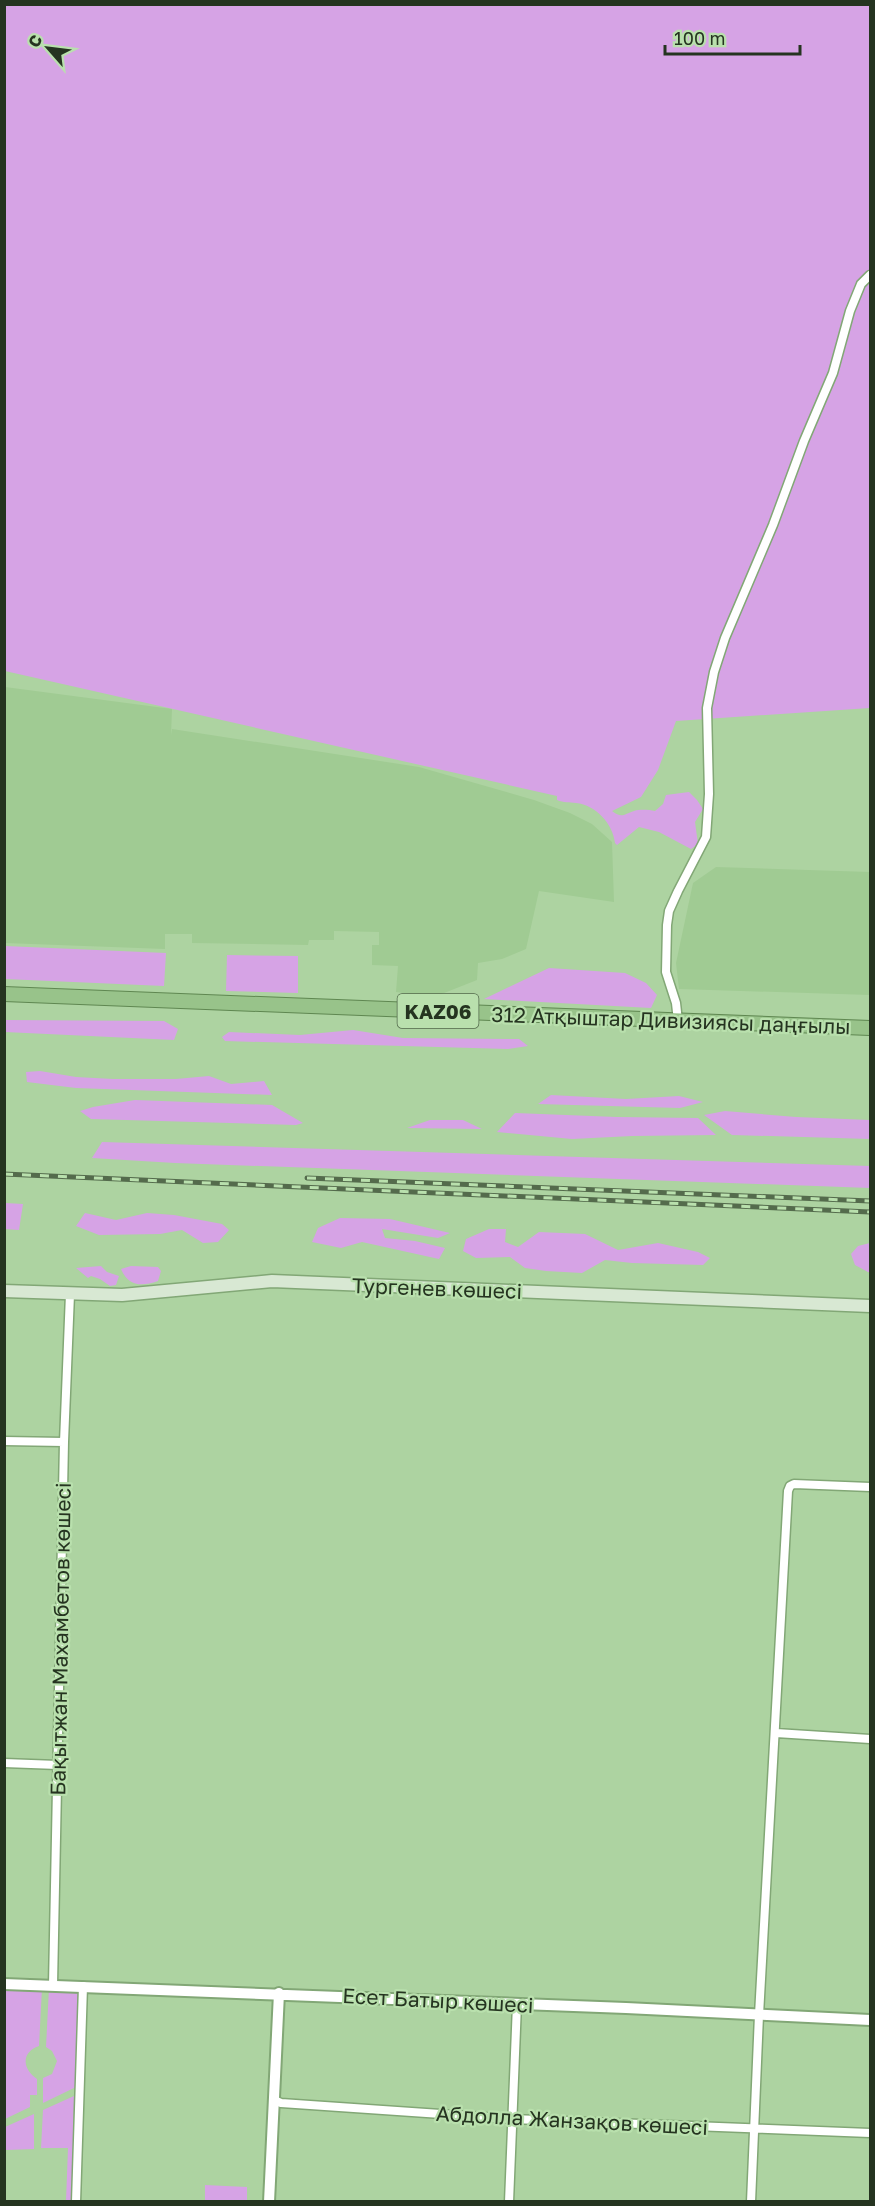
<svg xmlns="http://www.w3.org/2000/svg" width="875" height="2206" font-family="'Golos Text',sans-serif">
<style>
.built{fill:#a0cb93}
.green{fill:#d6a3e5}
.lines{fill:none;stroke-linecap:round;stroke-linejoin:round}
.minor-casing{stroke:#82a776;stroke-width:11}
.tertiary-casing{stroke:#82a776;stroke-width:14}
.secondary-casing{stroke:#82a776;stroke-width:15}
.trunk-casing{stroke:#5f8751;stroke-width:16}
.minor{stroke:#fff;stroke-width:8}
.tertiary{stroke:#fff;stroke-width:10}
.secondary{stroke:#d8e8d3;stroke-width:12}
.trunk{stroke:#98c38a;stroke-width:14}
.rail-casing{stroke:#546b4c;stroke-width:5}
.rail{stroke:#b9e0ad;stroke-width:3;stroke-dasharray:9;stroke-linecap:butt}
.labels{text-anchor:middle;dominant-baseline:central;stroke-width:4.5;stroke-linejoin:round;paint-order:stroke}
.shield{fill:#b9e0ad;stroke:#51684a;stroke-width:1.5}
.shield-label{font-size:20px;font-weight:bold;fill:#253420}
.street-label{font-size:21px;fill:#253420;stroke:#b9e0ad}
</style>
<rect width="100%" height="100%" fill="#add3a1"/>
<path class="built" d="M5,687L172,709L171,735L172,729L419,767L534,800L570,813L592,824L612,842L614,902L539,891L526,949L502,959L478,963L477,980L434,997L396,992L398,966L372,965V945H379V932L334,931V940H309L308,945L192,943V934H165V949L5,943Z
M716,867L870,872V995L679,989L676,963L693,883Z"/>
<path class="green" d="M5,5H870V708L676,721L658,770L641,797L612,811C622,819 624,814 634,811C641,809 649,810 655,811L663,804L666,795L689,792L697,800L703,809L695,822L698,844L691,849L659,832L639,827L617,845L615,843C613,824 596,805 576,803C569,802 564,803 557,800V796L5,671Z
M5,946L166,953L164,986L5,979Z
M227,955L298,956V993L226,991Z
M549,968L625,973L646,983L657,995L651,1008L484,999Z
M5,1020L164,1021L178,1029L174,1040L5,1032Z
M353,1030L403,1038L519,1039L528,1046L508,1049L225,1041L222,1037L229,1032L300,1035Z
M40,1071L76,1077L113,1079H176L209,1076L231,1084L264,1081L272,1095L76,1088L27,1082L26,1072Z
M551,1095L626,1099L679,1096L703,1102L680,1108L538,1104Z
M135,1100L272,1105L303,1123L296,1125L91,1119L80,1111L93,1107Z
M725,1111L796,1117L870,1120V1139L732,1135L704,1115Z
M515,1113L617,1117L698,1118L716,1135L632,1136L572,1139L497,1132Z
M430,1120H463L482,1129L407,1128Z
M102,1142L870,1166V1188L175,1163L92,1158Z
M5,1203L23,1204L19,1230L5,1229Z
M85,1213L116,1220L147,1213L174,1215L222,1224L229,1230L218,1242L203,1243L182,1230L160,1234L99,1235L76,1226Z
M340,1218L390,1219L450,1233L438,1238L382,1229L385,1238L415,1241L445,1248L439,1259L362,1242L341,1248L312,1242L318,1228Z
M489,1229H506L505,1242L518,1247L539,1232L585,1234L618,1250L658,1243L698,1252L710,1258L703,1265L632,1263L605,1260L582,1273L546,1271L525,1268L510,1257L476,1258L463,1251L466,1239Z
M870,1243V1272H868L855,1265L851,1254L858,1246Z
M101,1266L107,1272L119,1276L116,1285L110,1286L100,1279L91,1276L88,1278L76,1268Z
M131,1266L158,1267L161,1271L158,1281C141,1287 128,1286 121,1269Z
M6,1987L42,1988L39,2046C21,2052 22,2069 37,2079V2095H30V2107L5,2119Z
M49,1988L79,1989L76,2087L43,2103V2078L52,2074L57,2061L52,2051L46,2047Z
M74,2096L72,2201H66L68,2148H41L43,2110Z
M34,2114V2149L6,2150L5,2201V2127Z
M205,2185L247,2187V2201H205Z"/>
<g class="lines">
<g class="minor-casing">
<path id="minor" d="M678,1021L676,1003L666,972L667,925L669,911L678,891L706,837L709,794L707,708L714,672L725,638L773,525L804,441L833,373L850,311L861,284L870,275
M4,1441L64,1442
M776,1733L870,1739
M4,1763L58,1765
M53,1985L64,1442L70,1294
M274,2100L281,2103L512,2119L870,2133
M76,2202L83,1986
M509,2202L517,2004
M751,2202L759,2015L788,1491L790,1486L794,1484L870,1487"/>
</g>
<g class="tertiary-casing">
<path id="tertiary" d="M4,1984L626,2008L870,2020
M269,2202L279,1993"/>
</g>
<g class="secondary-casing">
<path id="secondary" d="M4,1291L122,1295L272,1281L870,1306"/>
</g>
<g class="trunk-casing">
<path id="trunk" d="M4,994L870,1028"/>
</g>
<use href="#minor" class="minor"/>
<use href="#tertiary" class="tertiary"/>
<use href="#secondary" class="secondary"/>
<use href="#trunk" class="trunk"/>
<g class="rail-casing">
<path id="rail" d="M4,1174L870,1212
M307,1178L870,1201"/>
</g>
<use href="#rail" class="rail"/>
</g>
<g class="labels">
<rect class="shield" x="397.5" y="994" width="81" height="34" rx="4.5"/>
<g class="shield-label">
<text x="438" y="1011">KАZ06</text>
</g>
<g class="street-label">
<text transform="translate(671 1020) rotate(2)">312 Атқыштар Дивизиясы даңғылы</text>
<text transform="translate(437 1288) rotate(2)">Тургенев көшесі</text>
<text transform="translate(60 1639) rotate(-89)">Бақытжан Махамбетов көшесі</text>
<text transform="translate(438 2000) rotate(3)">Есет Батыр көшесі</text>
<text transform="translate(572 2120) rotate(3)">Абдолла Жанзақов көшесі</text>
</g>
</g>
<rect width="875" height="2206" fill="none" stroke="#253420" stroke-width="12"/>
<g transform="translate(48 48) rotate(298)" stroke="#b9e0ad" stroke-width="4.5" paint-order="stroke">
<path d="M0-4.5L10 22L0 15L-10 22Z" fill="#253420"/>
<text y="-9" font-size="16" font-weight="bold" text-anchor="middle" fill="#253420">С</text>
</g>
<path d="M665 45v9h135v-9" fill="none" stroke="#253420" stroke-width="3"/>
<text x="674" y="45" font-size="18" fill="#253420" stroke="#b9e0ad" stroke-width="4.5" paint-order="stroke">100 m</text>
</svg>
